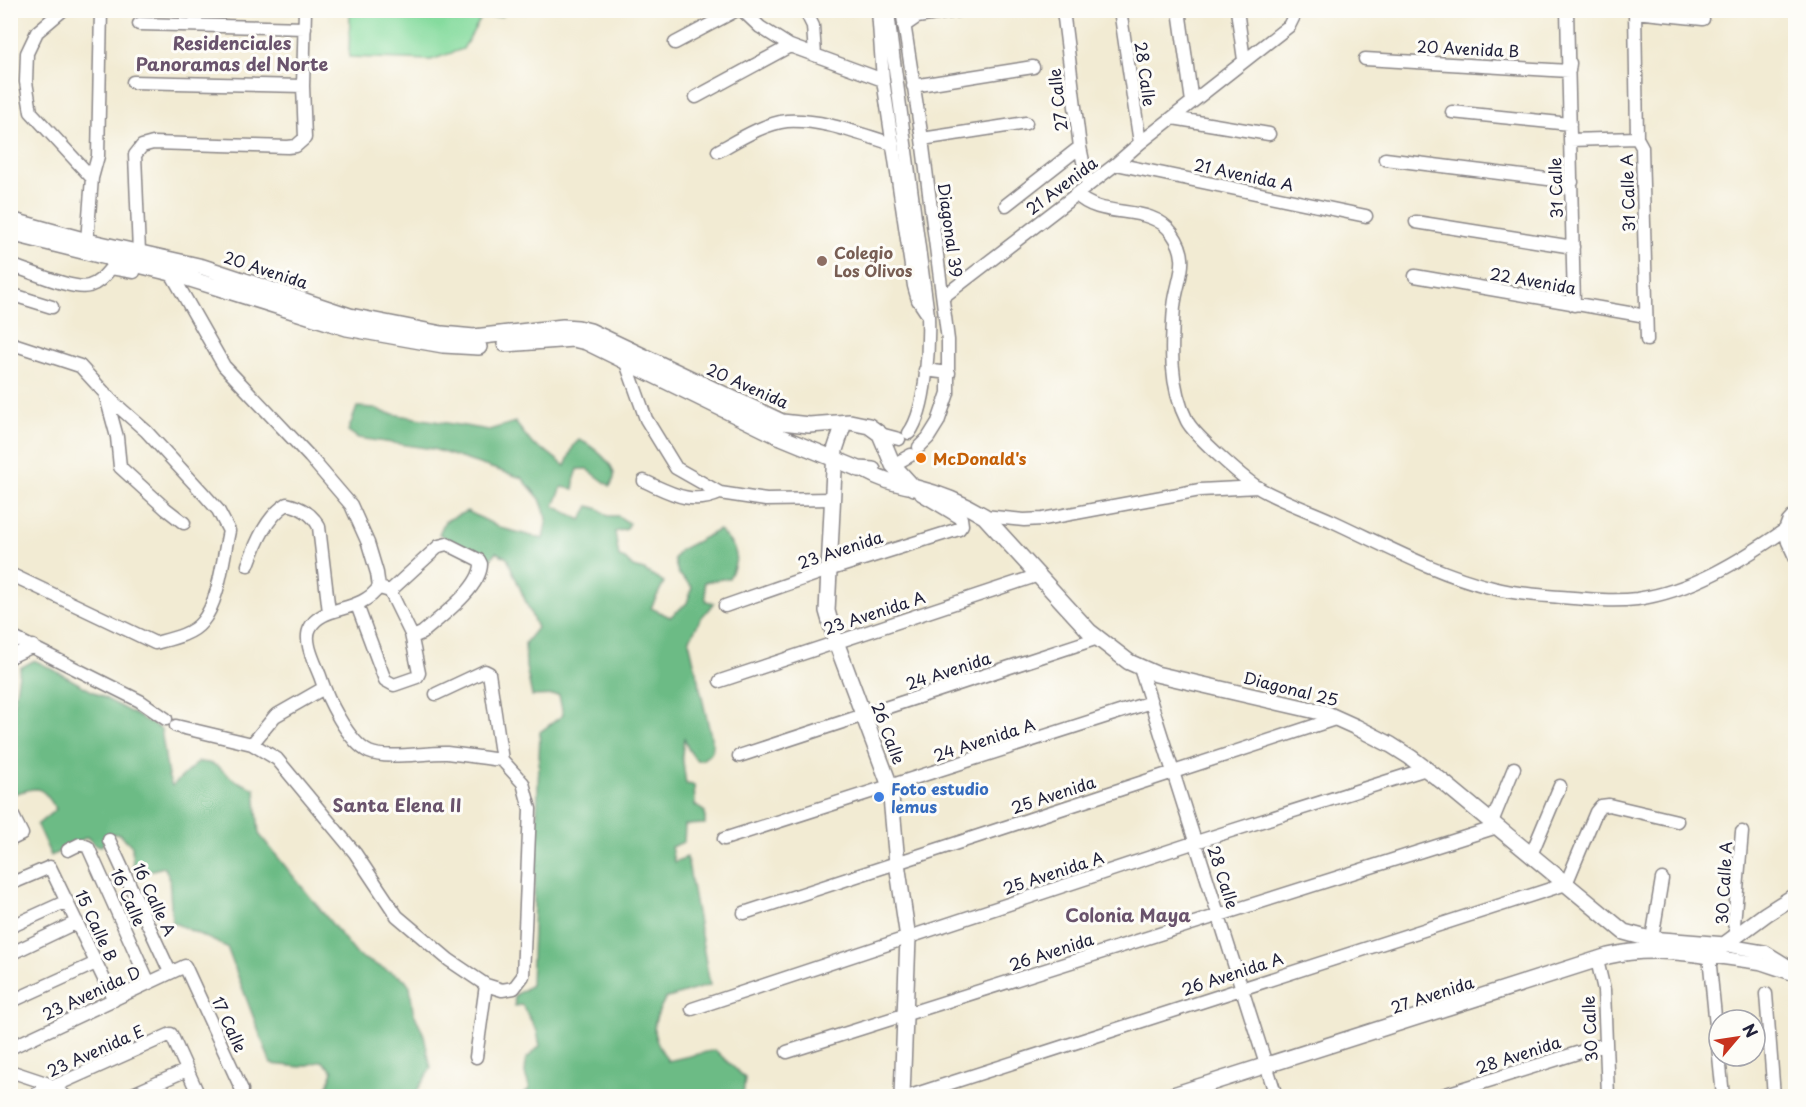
<svg xmlns="http://www.w3.org/2000/svg" width="1806" height="1107" font-family="'Playpen Sans',sans-serif">
<style>
.green{fill:#85db9e;stroke:#547e6c;stroke-width:1.5}
.forest{fill:#6cbb85;stroke:#476e60;stroke-width:1.5}
.lines{fill:none;stroke-linecap:round;stroke-linejoin:round}
.minor-casing{stroke:#8a8687;stroke-width:15}
.major-casing{stroke:#8a8687;stroke-width:18}
.minor{stroke:#fff;stroke-width:12}
.major{stroke:#fff;stroke-width:15}
.education-dot{fill:#8d6e63;stroke:#fdfcf7;stroke-width:2}
.food-dot{fill:#e8710a;stroke:#fdfcf7;stroke-width:2}
.shop-dot{fill:#3f7fe0;stroke:#fdfcf7;stroke-width:2}
.labels{text-anchor:middle;dominant-baseline:central;stroke-width:6;stroke-linejoin:round;paint-order:stroke}
.street-label{font-size:16px;fill:#22223b;stroke:#fdfcf7}
.education-label{font-size:16px;font-weight:bold;fill:#785e54;stroke:#fdfcf7;text-anchor:start}
.food-label{font-size:16px;font-weight:bold;fill:#c56008;stroke:#fdfcf7;text-anchor:start}
.shop-label{font-size:16px;font-weight:bold;fill:#366cbe;stroke:#fdfcf7;text-anchor:start}
.neighbourhood-label{font-size:18px;font-weight:bold;fill:#69536c;stroke:#fdfcf7}
</style>
<rect width="100%" height="100%" fill="#fdfcf7"/>
<filter id="ink" filterUnits="userSpaceOnUse"><feTurbulence type="fractalNoise" baseFrequency=".0167" numOctaves="2"/><feDisplacementMap in="SourceGraphic" scale="12" xChannelSelector="R" yChannelSelector="G"/><feConvolveMatrix kernelMatrix="1 2 1 2 8 2 1 2 1" color-interpolation-filters="sRGB"/></filter>
<filter id="wash" filterUnits="userSpaceOnUse"><feTurbulence type="fractalNoise" baseFrequency=".008" numOctaves="4" result="noise"/><feDisplacementMap in="SourceGraphic" scale="24" xChannelSelector="R" yChannelSelector="G"/><feGaussianBlur stdDeviation="1.35" result="paint"/><feColorMatrix in="noise" values="0 0 0 0 0 0 0 0 0 0 0 0 0 0 0 0 0 1.4 0 .05"/><feComposite in="paint" operator="in"/></filter>
<g filter="url(#wash)">
<rect width="100%" height="100%" fill="#f2ebd3"/>
<path class="green" d="M350,11L503,10V16L481,18L463,49L431,60L349,57Z"/>
<path class="forest" d="M357,407L375,408L386,413L489,430L515,422L533,445L547,452L565,466L574,445L579,440C590,444 616,464 614,477C614,480 612,483 610,486L587,469H578L574,481V489L562,487L554,506L581,520L589,506L599,509L608,516H618L629,523L627,529L615,532L619,557L625,559L633,567L644,570L664,582L651,608L670,617L687,603L692,587L678,573L674,559L680,550L719,530C736,548 742,554 729,578L704,582L706,601L714,603L701,618L689,641L713,745L711,753L702,760H696L688,749L684,737L682,755L686,784L694,785L695,805L705,812V824L685,825L684,842L671,847L674,862L687,857L710,985L665,999C649,1028 651,1034 668,1061L715,1050L745,1078L743,1096H519L530,1089L525,1074L526,1059L540,1046L537,1031L522,1005L515,1006L514,996L531,985L540,732L563,715L559,695L532,696L526,667L525,643L537,628L507,558L496,552L490,560L465,550L439,534L445,521L467,511L501,528L543,539L547,518L540,499L522,478L433,449L358,438L348,431Z
M33,661H36L52,669L161,729L168,776L172,786L198,762C221,762 221,773 237,781C243,784 249,786 255,789L259,834L358,956L405,979L410,986L413,1011L424,1035L431,1068L414,1096H324L333,1071L322,1061L301,1067L271,1064L227,947L172,922L169,876L164,867L138,874L133,868L132,846L120,834H106L102,846L95,845L87,837L51,856L37,825L56,809C39,781 38,789 11,794V721L20,668Z"/>
</g>
<g filter="url(#ink)">
<g class="lines">
<g class="minor-casing">
<path id="minor" d="M63,10L37,32L27,53L26,82L31,112L92,178
M742,10L760,27L790,46L883,80
M805,10L813,26L815,55
M878,10L883,80L914,286L918,300L926,312
M888,10L891,39L928,315C929,346 927,409 909,433
M902,10L922,139L948,340V393L938,422L928,438L919,447
M1063,10L1080,147L1088,185
M1120,10L1140,143
M1179,10L1192,102
M1237,10L1244,60
M1567,10L1574,305
M1635,10L1637,138L1642,147L1647,340
M1635,12L1703,19
M139,24L305,28
M904,26L917,17L962,10
M675,43L737,10
M1365,59L1569,71L1570,63
M133,82L303,86
M913,86L1033,67
M696,97L790,46
M1452,112L1570,124
M1173,118L1269,134
M922,139L1026,123
M1570,140L1637,138
M718,151C738,140 765,123 787,121C823,119 859,134 893,144
M1385,159L1572,182
M1116,164L1366,216
M1076,194C1102,221 1149,202 1172,233C1192,261 1177,277 1174,307C1171,345 1169,386 1187,421C1194,435 1242,477 1257,487C1276,499 1310,511 1332,521C1384,545 1436,574 1493,588C1515,594 1537,595 1560,597C1585,599 1611,602 1637,599C1692,591 1740,561 1785,530L1788,522L1796,513
M1006,205L1080,147
M1416,222L1573,247
M87,241L92,178L98,156L101,10
M139,252L135,155L142,146L153,143L288,147L296,146L305,138L303,86L305,10
M10,265C27,270 74,291 89,286C99,283 104,276 111,268L134,272L136,265
M171,273L224,366L310,457L351,505L368,543L377,573L379,587C360,614 322,604 310,628C303,641 315,663 320,676C327,698 348,742 369,752C387,760 426,752 447,753C466,755 484,758 502,760
M1415,276L1646,316
M10,294L52,307
M943,297L1116,164L1140,143L1289,26L1294,16V10
M10,343L80,366L112,401L146,431L202,492L218,510L229,531C223,558 219,602 202,622C192,635 170,639 155,643L10,574
M625,360L646,419L676,468L720,493L766,500L832,499
M925,370L949,373
M106,397L117,437L120,467L166,509L184,523
M880,434L899,439
M893,465L911,455
M644,481C671,493 691,506 720,493
M984,516L1024,520L1043,519L1200,490L1258,487
M1785,530L1788,542L1796,559
M248,565C256,543 267,516 287,504C301,507 313,515 319,527L329,612
M390,591L439,546L447,544L479,560L481,564C481,588 439,618 422,633L415,636L411,634
M357,605L385,680L394,685L417,677L419,673L411,634L390,591L383,589
M725,606L828,570L959,529L962,525L961,518L921,494
M10,636L140,701L166,719
M10,657L33,646
M1140,668L1276,1096
M720,681L1039,575
M176,726L252,744L277,759L355,853L397,916L449,960L486,985L502,990L514,988L523,976L530,809L523,783L502,760L489,673L485,671L436,694
M252,744L275,716L324,688
M739,756L1098,638
M10,810L22,834L10,840
M1492,822L1514,768
M724,839L1151,702
M109,840L170,972
M68,850L80,844L88,847L149,983
M1531,855L1560,786
M10,884L50,867L114,1000
M744,913L1338,718
M10,927L67,901
M1738,935L1734,924L1742,832
M1652,939L1662,879
M1725,945L1766,952L1795,970
M10,954L77,922
M1597,960L1604,990L1608,1096
M1766,994L1774,1096
M10,1002L96,963
M692,1009L1196,842L1426,769
M10,1048L185,966L242,1090L241,1096
M787,1052L1497,827
M476,1057L486,985
M10,1071L49,1084L65,1096
M32,1096L171,1034L199,1096
M128,1096L187,1070
M910,1096L1566,884L1596,812L1601,806L1609,805L1677,821
M1440,1096L1606,1044
M1723,1096L1709,956L1760,963L1796,975"/>
</g>
<g class="major-casing">
<path id="major" d="M10,220L87,241L203,267L350,316L442,334L474,337L563,327L578,328L590,331L782,422L809,425L850,422L869,426L880,434L893,465L914,488
M10,233L171,273L347,328L443,345L479,347
M505,344L573,339L586,342L776,435L859,469L873,470
M844,423L835,450L827,611L836,642L890,786L897,863L908,938L902,1096
M864,470C882,480 894,483 913,487C937,493 963,503 984,516L1090,632L1129,662L1156,674L1325,713L1356,727L1391,745L1410,757L1443,782L1624,932L1650,939L1725,945
M1170,1096L1608,956C1642,948 1675,951 1709,956L1766,914L1796,895"/>
</g>
<use href="#minor" class="minor"/>
<use href="#major" class="major"/>
</g>
</g>
<circle class="education-dot" cx="822" cy="261" r="6"/>
<circle class="food-dot" cx="921" cy="458" r="6"/>
<circle class="shop-dot" cx="879" cy="797" r="6"/>
<g class="labels">
<g class="street-label">
<text transform="translate(1468 48) rotate(3)">20 Avenida B</text>
<text transform="translate(1146 74) rotate(82)">28 Calle</text>
<text transform="translate(1057 100) rotate(-97)">27 Calle</text>
<text transform="translate(1244 174) rotate(12)">21 Avenida A</text>
<text transform="translate(1061 185) rotate(-37)">21 Avenida</text>
<text transform="translate(1555 188) rotate(-92)">31 Calle</text>
<text transform="translate(1627 193) rotate(-92)">31 Calle A</text>
<text transform="translate(951 230) rotate(82)">Diagonal 39</text>
<text transform="translate(266 269) rotate(18)">20 Avenida</text>
<text transform="translate(1533 280) rotate(10)">22 Avenida</text>
<text transform="translate(748 385) rotate(24)">20 Avenida</text>
<text transform="translate(840 549) rotate(-18)">23 Avenida</text>
<text transform="translate(874 612) rotate(-18)">23 Avenida A</text>
<text transform="translate(948 670) rotate(-18)">24 Avenida</text>
<text transform="translate(1291 688) rotate(14)">Diagonal 25</text>
<text transform="translate(889 733) rotate(69)">26 Calle</text>
<text transform="translate(984 739) rotate(-18)">24 Avenida A</text>
<text transform="translate(1053 794) rotate(-18)">25 Avenida</text>
<text transform="translate(1053 872) rotate(-18)">25 Avenida A</text>
<text transform="translate(1224 877) rotate(72)">28 Calle</text>
<text transform="translate(1723 883) rotate(-87)">30 Calle A</text>
<text transform="translate(129 897) rotate(66)">16 Calle</text>
<text transform="translate(155 899) rotate(65)">16 Calle A</text>
<text transform="translate(97 925) rotate(65)">15 Calle B</text>
<text transform="translate(1051 951) rotate(-18)">26 Avenida</text>
<text transform="translate(1232 973) rotate(-18)">26 Avenida A</text>
<text transform="translate(91 992) rotate(-25)">23 Avenida D</text>
<text transform="translate(1432 994) rotate(-18)">27 Avenida</text>
<text transform="translate(230 1024) rotate(65)">17 Calle</text>
<text transform="translate(1589 1029) rotate(-93)">30 Calle</text>
<text transform="translate(95 1050) rotate(-24)">23 Avenida E</text>
<text transform="translate(1518 1054) rotate(-18)">28 Avenida</text>
</g>
<g class="education-label">
<text x="834" y="252">Colegio<tspan x="834" dy="18">Los Olivos</tspan></text>
</g>
<g class="food-label">
<text x="933" y="458">McDonald's</text>
</g>
<g class="shop-label">
<text x="891" y="788">Foto estudio<tspan x="891" dy="18">lemus</tspan></text>
</g>
<g class="neighbourhood-label">
<text x="232" y="42">Residenciales<tspan x="232" dy="21">Panoramas del Norte</tspan></text>
<text x="397" y="804">Santa Elena II</text>
<text x="1128" y="914">Colonia Maya</text>
</g>
</g>
<rect width="1806" height="1107" fill="none" stroke="#fdfcf7" stroke-width="36"/>
<g transform="translate(1737 1038) rotate(61)"><circle r="28" fill="#fdfcf7" stroke="#a5a5ac" stroke-width="1.5"/>
<path d="M0-4.5L10 22L0 15L-10 22Z" fill="#c8321e"/>
<text y="-9" font-size="16" font-weight="bold" text-anchor="middle" fill="#22223b">N</text>
</g>
</svg>
